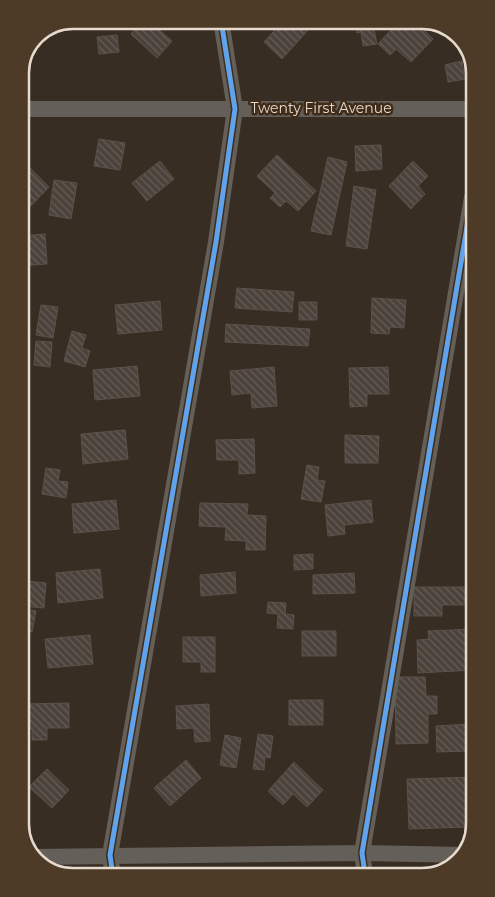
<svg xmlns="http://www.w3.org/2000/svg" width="495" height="897" font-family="Montserrat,sans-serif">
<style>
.building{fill:url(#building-back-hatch);stroke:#5c514b}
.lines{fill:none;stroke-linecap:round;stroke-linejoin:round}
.minor{stroke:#645f59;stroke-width:16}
.cycleway-casing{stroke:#402d19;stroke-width:8}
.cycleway{stroke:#60a3ed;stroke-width:5}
.labels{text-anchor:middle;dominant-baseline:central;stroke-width:5;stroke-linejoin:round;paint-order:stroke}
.street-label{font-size:14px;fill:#e6dace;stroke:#402d19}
.rim{fill:none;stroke:#e6dace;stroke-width:2.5}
</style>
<defs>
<pattern id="building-back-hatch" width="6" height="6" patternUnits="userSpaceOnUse" patternTransform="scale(1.25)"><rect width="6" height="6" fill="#4c423c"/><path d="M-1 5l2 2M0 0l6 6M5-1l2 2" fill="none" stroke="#665d57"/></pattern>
</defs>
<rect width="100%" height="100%" fill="#372d22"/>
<path class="building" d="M143,20H148L172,41L157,58L131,34Z
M284,20H299L309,29L282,59L264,42Z
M356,20H378L379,28L374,29L377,44L363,46L361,32L357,33Z
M400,20H413L433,39L411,62L396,49L390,55L378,44Z
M45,31L31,46L36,35Z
M117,35L119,52L99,54L97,37Z
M462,61L465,79L448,82L445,65Z
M99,139L125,143L120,170L94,166Z
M381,145L382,169L356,171L355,146Z
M277,155L316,191L298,211L286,201L280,207L270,198L275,193L257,176Z
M328,157L347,162L331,235L311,231Z
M21,159L49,187L27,210L21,203Z
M160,161L174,179L147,201L132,183Z
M413,161L428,176L418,186L425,194L411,209L389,186Z
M54,180L77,183L71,219L49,215Z
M354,186L376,190L367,249L346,246Z
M45,234L47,264L21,266V236Z
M237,288L294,292L292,312L235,308Z
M372,298L406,300L404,328L390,327L389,334L371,333Z
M160,301L162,330L118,334L115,305Z
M299,302H317V320H299Z
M41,305L58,307L53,338L36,335Z
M21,306H27L30,335L21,336Z
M226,324L310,329L308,346L225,342Z
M72,331L86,335L82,348L90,351L85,367L64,361Z
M36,341L52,342L50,367L34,365Z
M137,366L140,396L95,400L93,370Z
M274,367L277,406L252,408L251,393L232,395L230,371Z
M388,367L389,394H367V406L350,407L349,368Z
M125,430L128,459L83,464L81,434Z
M345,435L379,436L378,463H345Z
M254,439L255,473L239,474V460H217L216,440Z
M307,465L319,467L317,480L325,481L321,502L301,499Z
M46,468L60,470L58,481L68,482L66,498L42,494Z
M22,469L29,470L23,499H22Z
M116,500L119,529L74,533L72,504Z
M371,500L373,522L344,525L345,534L328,536L325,505Z
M200,503L248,504L247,515L266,516L265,550H246V541L225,540L226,527L199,526Z
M313,554V569L294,570V555Z
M100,569L103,598L58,603L56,573Z
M235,572L236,593L201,596L200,575Z
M354,573L355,593L313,594V575Z
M26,581L46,583L44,608L23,606Z
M414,587H466V605H442V616H414Z
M268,602L286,603L285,614L294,615L293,629L277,628L278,614L267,613Z
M23,609L36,611L32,632L23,630Z
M474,629V670L418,673L417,640L429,639L428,631Z
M302,631H336V656H302Z
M90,635L93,664L48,668L45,639Z
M183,637H215V672H201V662H183Z
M395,677H425L426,696H437V714H428V743L396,744Z
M289,700H323V725H289Z
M69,703V728H47V740H32V729H24V704Z
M209,704L210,741L195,742L194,728L177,729L176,706Z
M471,724L472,751L437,752L436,726Z
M258,734L273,736L270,758L265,757L264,770L253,769Z
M225,735L241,738L236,768L220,765Z
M186,760L201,778L170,806L154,788Z
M294,762L323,790L307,807L293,794L283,805L268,791Z
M47,769L69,790L52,808L29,787Z
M475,777V820H468V827L409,829L407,779Z"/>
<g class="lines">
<path class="minor" d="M20,109H471
M33,857L362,853L465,855
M365,874L362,853L472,197
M113,876L110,855L216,242L235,109L221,20"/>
<g class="cycleway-casing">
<path id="cycleway" d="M365,874L362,853L472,197
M113,876L110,855L216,242L235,109L221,20"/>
</g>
<use href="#cycleway" class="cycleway"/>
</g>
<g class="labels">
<g class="street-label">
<text x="321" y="108">Twenty First Avenue</text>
</g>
</g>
<path d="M0 0H495V897H0ZM73 29H422A44 44 0 0 1 466 73V824A44 44 0 0 1 422 868H73A44 44 0 0 1 29 824V73A44 44 0 0 1 73 29Z" fill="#4d3b27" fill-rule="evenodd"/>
<path class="rim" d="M73 29H422A44 44 0 0 1 466 73V824A44 44 0 0 1 422 868H73A44 44 0 0 1 29 824V73A44 44 0 0 1 73 29Z"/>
</svg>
